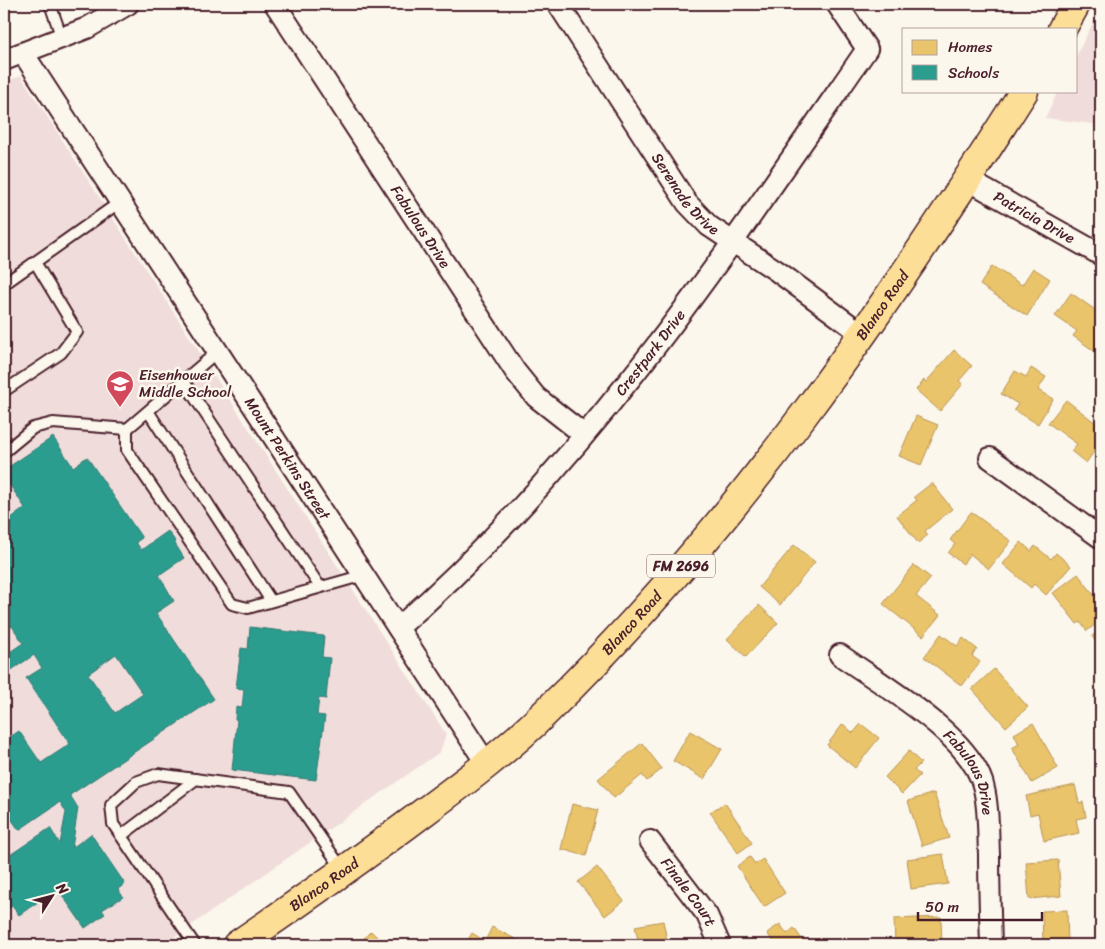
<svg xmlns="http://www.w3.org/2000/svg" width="1105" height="949" font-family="Sriracha,sans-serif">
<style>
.built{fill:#f0dddb}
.homes{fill:#e9c46a;stroke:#b99257}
.schools{fill:#2a9d8f;stroke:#347771;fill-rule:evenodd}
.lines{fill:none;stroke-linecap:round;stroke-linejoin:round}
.lane-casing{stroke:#4a1f2b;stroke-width:14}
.street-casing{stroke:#4a1f2b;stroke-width:24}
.primary-casing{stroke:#4a1f2b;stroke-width:31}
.lane{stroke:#fbf7ec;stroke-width:10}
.street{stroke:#fbf7ec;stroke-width:20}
.primary{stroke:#fdde96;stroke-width:28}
.labels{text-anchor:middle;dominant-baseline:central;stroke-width:5;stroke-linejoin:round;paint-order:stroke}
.shield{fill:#fbf7ec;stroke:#7f6065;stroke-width:1}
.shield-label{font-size:14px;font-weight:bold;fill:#4a1f2b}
.street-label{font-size:15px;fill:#4a1f2b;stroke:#fbf7ec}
.poi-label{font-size:15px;fill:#4a1f2b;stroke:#fbf7ec;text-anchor:start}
</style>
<rect width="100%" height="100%" fill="#fbf7ec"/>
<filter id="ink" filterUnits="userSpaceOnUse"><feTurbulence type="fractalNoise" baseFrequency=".02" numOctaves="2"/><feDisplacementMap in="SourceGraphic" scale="10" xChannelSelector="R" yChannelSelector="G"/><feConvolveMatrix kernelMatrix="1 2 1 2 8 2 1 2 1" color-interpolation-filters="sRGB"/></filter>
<g filter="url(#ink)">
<path class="built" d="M1101,7V125L1045,118L1058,91H1076V56Z
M21,76L446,734L440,752L163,945H4V82Z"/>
<path class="homes" d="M992,266L1022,285L1033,268L1050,279L1027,316L980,285Z
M1071,293L1101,314V347L1097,353L1073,336L1077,331L1055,316Z
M954,350L972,366L959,381L963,384L940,411L916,390L924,380L926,382Z
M1031,368L1046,377L1038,390L1053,399L1038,424L1014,410L1018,404L1001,394L1015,371L1026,377Z
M1066,400L1101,427V442L1086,463L1071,451L1077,444L1048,423Z
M916,416L938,425L921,465L899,456Z
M1101,459V473L1094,467Z
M932,483L952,509L925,531L928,535L918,543L897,516L917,500L914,497Z
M971,512L1011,541L989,569L970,554L963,564L948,553L955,544L950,540Z
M1021,542L1031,551L1035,546L1051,559L1056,553L1071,566L1046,595L1034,584L1031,588L1003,564Z
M794,545L815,562L780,605L759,587Z
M914,565L931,578L916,596L940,615L923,636L883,604Z
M1078,574L1101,604V620L1087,631L1080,622L1077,624L1053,593Z
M759,605L778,623L746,657L727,639Z
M1101,630V650L1092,636Z
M941,634L957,646L963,638L977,649L972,656L980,662L962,686L924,657Z
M994,669L1028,707L1006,727L972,689Z
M1033,723L1058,768L1032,783L1012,748L1019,744L1014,734Z
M843,724L853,733L861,724L879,738L855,768L827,745Z
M690,731L722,749L704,779L673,761Z
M642,743L662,769L647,781L642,775L614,798L598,779Z
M909,751L921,763L914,770L920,775L902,794L885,777Z
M1075,785L1079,803L1083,802L1086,817L1076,819L1079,833L1044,841L1038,813L1030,815L1026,796Z
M934,793L949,838L922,846L908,801Z
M725,803L752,843L738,853L710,812Z
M572,804L598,810L586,856L561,849Z
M943,854L948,884L911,889L907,859Z
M750,857L755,864L763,859L785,893L764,907L737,866Z
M1058,860L1061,896L1029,899L1026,862Z
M597,867L624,901L605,916L578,882Z
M1067,910L1068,945H1043L1042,911Z
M941,917L942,945H895L894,919Z
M663,921L668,945H639L635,926Z
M780,924L787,934L794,928L806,945H775L767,933Z
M492,927L521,942L519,945H465L472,933L485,941Z
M371,931L385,945H357Z"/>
<path class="schools" d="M53,437L73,467L87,457L142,538L136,542L141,550L168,531L175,541L174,542L184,558L159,575L174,601L156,613L214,699L70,795L78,808L72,848L91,834L125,884L118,889L123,897L102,910L105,914L85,928L62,895L51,893L19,915L12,906L5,910L4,908V859L50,828L60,844L66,812L60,802L19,830L4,809V741L19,731L41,763L70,744L26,678L42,668L34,655L4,675V656L23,643L12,626L4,631V523L25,508L4,476V470ZM116,654L143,694L115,713L88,674Z
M250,627L324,636L322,657L330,658L326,699L319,698L317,715L325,716L316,780L232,770L237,720L235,719L236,707L242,708L244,689L236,688L241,648L248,649Z"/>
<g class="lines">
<g class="lane-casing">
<path id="lane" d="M50,4L62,38
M4,284L120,202
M218,351L127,429V450L232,604L248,608L364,575
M183,380L320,587
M4,391L61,353L77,332L35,262
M148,411L271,601
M4,452L33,428L53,423L127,429
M121,836L196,779
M195,945L113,824L111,805L136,782L158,774L289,792L343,870"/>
</g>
<g class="street-casing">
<g id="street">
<path id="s1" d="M275,4L515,371L536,397L583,434"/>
<path id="s2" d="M558,4L687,203L709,226L777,271L862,334"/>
<path id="s3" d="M23,53L486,763"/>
<path d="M4,60L87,28L128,4"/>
<path id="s4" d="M968,180L1101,255"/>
<path d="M990,458L1101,538"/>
<path id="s5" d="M398,628C586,464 726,253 867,49L837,4"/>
<path id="s6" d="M840,655C882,685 974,737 984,789C989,810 988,833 989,854C989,884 990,915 991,945"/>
<path id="s7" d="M650,841L707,915L720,945"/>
</g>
</g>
<g class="primary-casing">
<g id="primary">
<path d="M1062,29L1076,4"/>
<path id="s8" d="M237,945C300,902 363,858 424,812C466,781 510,748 547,711C735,528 884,312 1024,91"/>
</g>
</g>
<use href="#lane" class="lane"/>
<use href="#street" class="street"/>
<use href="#primary" class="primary"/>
</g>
</g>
<defs>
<g id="school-pin" transform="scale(1.4375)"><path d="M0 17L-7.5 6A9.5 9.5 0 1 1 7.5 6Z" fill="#d1495b" stroke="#fbf7ec"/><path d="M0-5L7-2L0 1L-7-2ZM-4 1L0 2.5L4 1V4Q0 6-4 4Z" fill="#fff"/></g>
</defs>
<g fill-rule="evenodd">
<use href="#school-pin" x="120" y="384"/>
</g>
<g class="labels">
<rect class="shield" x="647" y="554.5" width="68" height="23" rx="4"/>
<g class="shield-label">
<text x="681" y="566">FM 2696</text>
</g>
<g class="street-label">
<text stroke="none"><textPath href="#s2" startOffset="229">Serenade Drive</textPath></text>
<text stroke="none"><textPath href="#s4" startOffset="76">Patricia Drive</textPath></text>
<text stroke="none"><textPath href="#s1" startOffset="266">Fabulous Drive</textPath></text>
<text stroke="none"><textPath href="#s8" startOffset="916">Blanco Road</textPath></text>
<text stroke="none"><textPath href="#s5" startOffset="374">Crestpark Drive</textPath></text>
<text stroke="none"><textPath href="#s3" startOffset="484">Mount Perkins Street</textPath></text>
<text stroke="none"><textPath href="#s8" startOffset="511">Blanco Road</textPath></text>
<text stroke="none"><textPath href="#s6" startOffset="179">Fabulous Drive</textPath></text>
<text stroke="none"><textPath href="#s8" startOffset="106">Blanco Road</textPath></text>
<text stroke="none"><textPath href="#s7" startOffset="64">Finale Court</textPath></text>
</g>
<g class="poi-label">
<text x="139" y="375">Eisenhower<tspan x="139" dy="17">Middle School</tspan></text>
</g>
</g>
<rect width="1105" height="949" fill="none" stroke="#fbf7ec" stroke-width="20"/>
<rect x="10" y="10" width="1085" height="929" fill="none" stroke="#4a1f2b" stroke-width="2" filter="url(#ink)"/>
<rect x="902" y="28" width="175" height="65" fill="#fbf7ec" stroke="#b4a19f"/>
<rect x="912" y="40" width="25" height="15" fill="#e9c46a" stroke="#b4a19f"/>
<text x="948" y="52" font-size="15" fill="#4a1f2b">Homes</text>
<rect x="912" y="65" width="25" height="15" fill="#2a9d8f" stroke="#b4a19f"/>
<text x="948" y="78" font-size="15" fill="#4a1f2b">Schools</text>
<g transform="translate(52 896) rotate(54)" stroke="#fbf7ec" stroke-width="4" paint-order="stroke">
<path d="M0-4L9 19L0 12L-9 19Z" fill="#4a1f2b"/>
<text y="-8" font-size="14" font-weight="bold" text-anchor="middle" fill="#4a1f2b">N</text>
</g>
<path d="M918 912v8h124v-8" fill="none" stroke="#4a1f2b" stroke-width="2.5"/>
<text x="925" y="912" font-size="15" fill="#4a1f2b" stroke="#fbf7ec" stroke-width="4" paint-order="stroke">50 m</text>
</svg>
